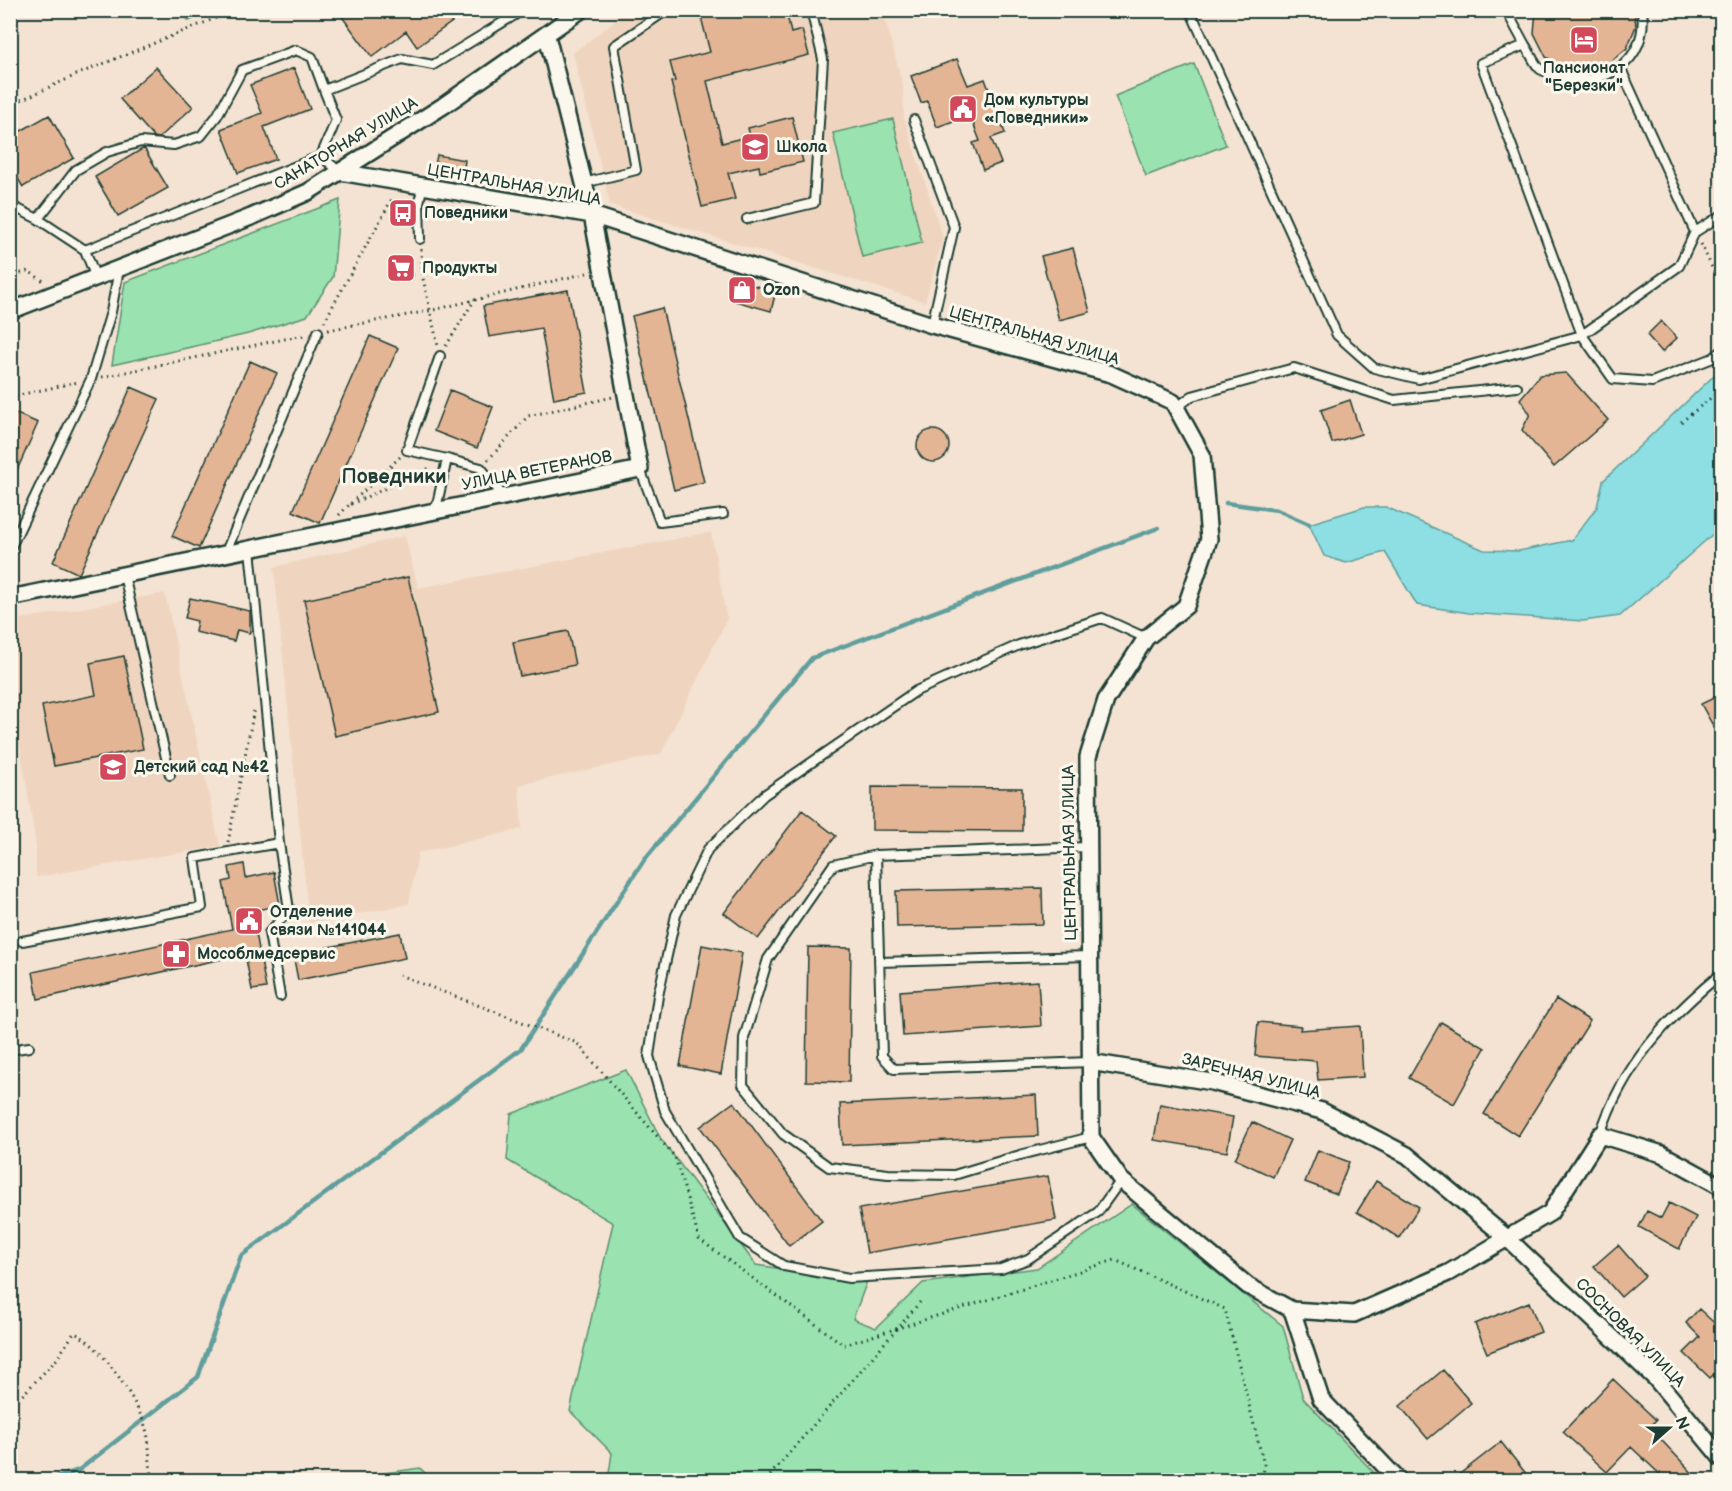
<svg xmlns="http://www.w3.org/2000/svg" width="1732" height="1491" font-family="'Balsamiq Sans',sans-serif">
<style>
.built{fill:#efd5bf}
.green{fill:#9ae2b0;stroke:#5c9072;stroke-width:1.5}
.water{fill:#8ddfe3;stroke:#619e9d;stroke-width:1.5}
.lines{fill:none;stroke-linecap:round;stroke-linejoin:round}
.stream{stroke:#619e9d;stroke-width:4.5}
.building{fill:#e4b594;stroke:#1f3d34;stroke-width:1.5}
.lane-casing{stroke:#1f3d34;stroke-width:12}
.street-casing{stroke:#1f3d34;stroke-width:20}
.path{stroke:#1f3d34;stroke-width:3;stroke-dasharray:1.5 4.5;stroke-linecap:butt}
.lane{stroke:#fbf7ec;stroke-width:8}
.street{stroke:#fbf7ec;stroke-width:15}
.labels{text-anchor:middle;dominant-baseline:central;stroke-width:6;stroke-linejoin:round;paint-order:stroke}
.poi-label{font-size:16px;font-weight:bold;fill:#1f3d34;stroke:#fbf7ec;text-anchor:start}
.street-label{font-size:16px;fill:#1f3d34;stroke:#fbf7ec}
.quarter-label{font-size:20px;font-weight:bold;fill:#1f3d34;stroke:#fbf7ec}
</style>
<rect width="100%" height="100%" fill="#f4e3d2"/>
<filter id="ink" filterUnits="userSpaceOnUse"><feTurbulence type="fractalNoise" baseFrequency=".0167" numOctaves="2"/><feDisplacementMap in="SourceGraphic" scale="12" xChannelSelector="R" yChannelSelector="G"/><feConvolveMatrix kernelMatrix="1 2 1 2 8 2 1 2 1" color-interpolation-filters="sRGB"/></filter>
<g filter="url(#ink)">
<path class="built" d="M627,11H883L903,86L904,117L943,238L925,302L610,205L573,53Z
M711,532L727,619L661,754L519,785L522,829L418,853L409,904L309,923L274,567L405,536L418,588Z
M165,593L220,846L36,877V846L11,689L10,621Z"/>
<path class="green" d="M181,11H209L189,21Z
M1194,64L1226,145L1146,176L1115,96Z
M893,119L922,243L862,257L833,133Z
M340,200L333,277L307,316L248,334L112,365L125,282Z
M626,1070L661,1139L756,1265L867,1281L853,1319L876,1328L923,1283L1037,1268L1132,1204L1283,1326L1303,1398L1381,1480H608L612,1453L570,1411L613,1223L507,1160L511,1114Z
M420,1468L432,1480H337Z"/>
<path class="water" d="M1721,369V527L1620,616L1583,621L1469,613L1417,605L1385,552L1346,563L1324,556L1309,524L1364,507H1386L1484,550L1519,551L1572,540L1597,507L1603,481Z"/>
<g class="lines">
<path class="stream" d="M1226,503L1277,510L1309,524
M50,1480L79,1470L198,1377L241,1256L521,1049L644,860L812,658L1158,528"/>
</g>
<path class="building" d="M337,10H443L452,22L417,47L406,31L372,57Z
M726,10H786L791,33L802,30L809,55L707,81L722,143L750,136L748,128L792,117L803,162L760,172L759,166L728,173L735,199L702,207L671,82L675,81L670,62L710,52L701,17Z
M1536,10H1634L1636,26L1627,48L1605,66L1584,69L1561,66L1546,57L1534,33Z
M957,59L968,85L985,79L1005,133L991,138L1001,163L983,170L973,143L980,141L970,115L937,127L927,101L921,103L911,76Z
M156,67L193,107L159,138L154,137L120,99Z
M294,68L310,109L264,127L276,159L238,173L221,129L262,113L250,85Z
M49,115L74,158L23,187L10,166V137Z
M144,148L168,188L118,216L95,177Z
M437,155L465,160L463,175L434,170Z
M1073,248L1090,312L1059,320L1041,256Z
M411,259L413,276L390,278L389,261Z
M740,282L776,291L771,311L735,301Z
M568,290L587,392L554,399L541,328L489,337L483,306Z
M662,308L704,482L674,490L632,316Z
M1661,321L1677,338L1662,352L1647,335Z
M370,336L398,348L320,523L293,511Z
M250,361L277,373L199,548L172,536Z
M1566,373L1608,420L1554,467L1522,430L1530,414L1520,399L1540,375Z
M131,387L159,399L79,574L53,562Z
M450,390L493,407L477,448L434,431Z
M1350,400L1361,434L1332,443L1321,410Z
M10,411L38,423L10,486Z
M917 446a16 16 0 1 1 32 0a16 16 0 1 1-32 0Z
M408,577L439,712L335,736L304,600Z
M190,598L250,611V633L237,630L234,641L195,632L197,621L185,618Z
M568,631L575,665L520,676L513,642Z
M124,656L143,749L54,766L42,706L96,695L90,663Z
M1722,694V742L1701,704Z
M872,787L1022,788V831L872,830Z
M802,810L836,836L758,939L724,913Z
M244,864L246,878L274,872L280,905L252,911L266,988L252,990L245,954L38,999L33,972L232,929L223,882L231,880L229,867Z
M1042,888L1043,924L897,927L896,891Z
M400,933L405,958L298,980L293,954Z
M702,945L742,953L721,1074L680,1066Z
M808,947L851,948L849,1082L806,1081Z
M1038,981L1041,1026L903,1036L900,991Z
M1556,999L1590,1021L1518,1136L1484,1114Z
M1258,1022L1301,1026L1300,1030L1360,1026L1363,1077L1318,1080L1316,1061L1255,1056Z
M1441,1022L1485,1048L1454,1104L1409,1078Z
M1036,1095L1038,1136L842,1145L840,1104Z
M734,1102L822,1221L789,1246L700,1127Z
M1160,1104L1233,1117L1227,1152L1154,1140Z
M1252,1122L1290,1140L1273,1177L1235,1159Z
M1318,1150L1349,1162L1337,1194L1305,1182Z
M1048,1176L1056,1220L867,1253L859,1209Z
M1376,1181L1419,1207L1399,1238L1357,1212Z
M1669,1203L1696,1217L1679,1249L1639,1227L1647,1211L1661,1218Z
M1618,1245L1645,1276L1621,1297L1594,1266Z
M1529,1302L1541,1332L1487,1353L1475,1324Z
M1699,1309L1722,1330V1366L1710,1378L1684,1353L1700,1337L1686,1323Z
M1443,1370L1471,1403L1428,1439L1400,1406Z
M1613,1379L1656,1420L1649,1427L1699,1480H1666L1631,1447L1607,1472L1563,1432Z
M1501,1442L1531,1480H1452Z"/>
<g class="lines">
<g class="lane-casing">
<path id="lane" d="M1190,10L1337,335L1374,368L1419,379L1582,335L1613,379L1652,382L1713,358L1722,351
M1506,10L1525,45L1481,63L1582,335L1679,266L1695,232L1722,215
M1525,45C1530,52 1534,64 1540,69C1544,72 1553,73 1558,75C1604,91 1649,61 1642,10
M1620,67L1695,232
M914,120L954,227L932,325
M321,156L340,172
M584,183L636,170L614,46L667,10
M10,205L38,219
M747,219L814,203L823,59L811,10
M420,239L419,203L422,188
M85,250L38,219L76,170L107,152L141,142L174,145L201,136L217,116L242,70L296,50L312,57L324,90
M96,278L85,250L321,156L336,120L324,90L402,59L433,65L523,10
M1176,408L1192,396L1294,368L1394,400L1517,387
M447,459L481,468L503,496
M640,469L660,522L723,514
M436,509L447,459L407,450L440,356
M10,549L91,379L111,312L119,269
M225,554L318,332
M124,575L170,775
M279,843L289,910L269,933L280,996
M1088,847L876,855L833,865L768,959L744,1038L743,1085L783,1134L829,1167L888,1174L954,1175L1020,1155L1091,1137
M876,855L882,1056L894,1069L1090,1062
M22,941L202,907L195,858L279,843L250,549
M879,962L1089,956
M10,1050L29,1047
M1600,1135C1622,1066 1667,1018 1722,973
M1121,1180L1098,1212L1028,1259L1001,1269L849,1278L784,1266L740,1238L665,1111L649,1056L658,996L676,915L708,849L764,795L916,691L1019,645L1102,618L1146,638"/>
</g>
<g class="street-casing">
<path id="street" d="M340,172L592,215L932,325L1111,374L1173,402L1202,455L1209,539L1186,606L1146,638L1106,700L1088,757L1091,1137L1121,1180L1248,1286L1292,1310L1354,1314L1448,1273L1550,1213L1600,1135L1662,1154L1722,1187
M10,311L251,217L308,192L443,106L581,10
M10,598L640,469L592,215L547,36
M1090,1062L1212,1082L1322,1111L1407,1155L1507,1238L1655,1378L1722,1459
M1292,1310L1321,1399L1398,1480"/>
</g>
<path class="path" d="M10,105L83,72L236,10
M1701,244L1722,289
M421,249L422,274L438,346
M10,267L21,273L28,271L45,282
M324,322L393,197
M328,330L429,311L587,273
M446,346L475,299
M1714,376L1722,384
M102,377L304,335
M10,397L78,382
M1681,422L1722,389
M400,457L349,505L432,467
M488,460L528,416L613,397
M339,515L349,505
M228,842L254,710
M399,975L577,1043L675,1157L699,1239L844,1345L1115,1260L1225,1309L1264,1465L1263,1480
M10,1408L56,1360L74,1333C101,1343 138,1402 146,1429C151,1446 148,1464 153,1480
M766,1480L921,1301"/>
<use href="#lane" class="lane"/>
<use href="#street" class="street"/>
</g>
</g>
<defs>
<g id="hotel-square" transform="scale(1.5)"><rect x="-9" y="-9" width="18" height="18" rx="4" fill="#d1495b" stroke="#fbf7ec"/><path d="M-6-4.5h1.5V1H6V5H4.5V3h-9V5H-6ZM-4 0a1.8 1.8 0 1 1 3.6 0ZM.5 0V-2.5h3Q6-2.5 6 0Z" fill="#fff"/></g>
<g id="civic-square" transform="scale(1.5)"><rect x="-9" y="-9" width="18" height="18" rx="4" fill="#d1495b" stroke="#fbf7ec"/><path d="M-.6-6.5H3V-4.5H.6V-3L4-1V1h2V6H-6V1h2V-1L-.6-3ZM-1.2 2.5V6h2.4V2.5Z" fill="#fff"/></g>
<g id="school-square" transform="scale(1.5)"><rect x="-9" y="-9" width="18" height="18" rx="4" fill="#d1495b" stroke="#fbf7ec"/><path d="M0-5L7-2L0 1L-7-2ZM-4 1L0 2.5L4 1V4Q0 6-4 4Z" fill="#fff"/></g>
<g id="bus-square" transform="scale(1.5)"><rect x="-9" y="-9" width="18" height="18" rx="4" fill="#d1495b" stroke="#fbf7ec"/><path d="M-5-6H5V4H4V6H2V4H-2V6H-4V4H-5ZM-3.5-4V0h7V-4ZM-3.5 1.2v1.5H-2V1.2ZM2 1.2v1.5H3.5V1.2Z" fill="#fff"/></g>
<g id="supermarket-square" transform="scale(1.5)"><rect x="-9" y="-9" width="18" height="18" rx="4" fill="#d1495b" stroke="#fbf7ec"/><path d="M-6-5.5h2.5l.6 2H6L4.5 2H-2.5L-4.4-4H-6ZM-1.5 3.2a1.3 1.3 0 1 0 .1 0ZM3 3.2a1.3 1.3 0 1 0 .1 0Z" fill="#fff"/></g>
<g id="shop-square" transform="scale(1.5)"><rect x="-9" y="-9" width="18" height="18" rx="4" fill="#d1495b" stroke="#fbf7ec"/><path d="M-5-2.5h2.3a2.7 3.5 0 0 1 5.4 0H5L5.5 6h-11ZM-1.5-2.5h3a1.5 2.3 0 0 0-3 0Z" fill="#fff"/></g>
<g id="pharmacy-square" transform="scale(1.5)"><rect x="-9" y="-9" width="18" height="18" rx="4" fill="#d1495b" stroke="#fbf7ec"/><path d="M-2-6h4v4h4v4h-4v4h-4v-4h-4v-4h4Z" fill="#fff"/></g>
</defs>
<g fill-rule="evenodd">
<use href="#hotel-square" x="1584" y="40"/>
<use href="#civic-square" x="963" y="109"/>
<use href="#school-square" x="755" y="147"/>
<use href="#bus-square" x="403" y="213"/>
<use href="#supermarket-square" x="401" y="268"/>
<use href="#shop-square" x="742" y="290"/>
<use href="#school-square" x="113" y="767"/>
<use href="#civic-square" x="249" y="921"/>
<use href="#pharmacy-square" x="176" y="954"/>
</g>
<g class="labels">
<g class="poi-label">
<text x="1584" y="68" text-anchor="middle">Пансионат<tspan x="1584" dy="18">"Березки"</tspan></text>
<text x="984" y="100">Дом культуры<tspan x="984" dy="18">«Поведники»</tspan></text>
<text x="776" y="147">Школа</text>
<text x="424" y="213">Поведники</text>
<text x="422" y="268">Продукты</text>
<text x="763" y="290">Ozon</text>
<text x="134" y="767">Детский сад №42</text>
<text x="270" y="912">Отделение<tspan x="270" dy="18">связи №141044</tspan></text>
<text x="197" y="954">Мособлмедсервис</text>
</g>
<g class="street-label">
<text transform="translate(346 144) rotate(-31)">САНАТОРНАЯ УЛИЦА</text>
<text transform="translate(514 185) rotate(10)">ЦЕНТРАЛЬНАЯ УЛИЦА</text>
<text transform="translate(1034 336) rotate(16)">ЦЕНТРАЛЬНАЯ УЛИЦА</text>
<text transform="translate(537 471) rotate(-11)">УЛИЦА ВЕТЕРАНОВ</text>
<text transform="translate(1070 853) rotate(-91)">ЦЕНТРАЛЬНАЯ УЛИЦА</text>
<text transform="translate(1251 1076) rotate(14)">ЗАРЕЧНАЯ УЛИЦА</text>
<text transform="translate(1630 1333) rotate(45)">СОСНОВАЯ УЛИЦА</text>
</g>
<g class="quarter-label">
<text x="394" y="477">Поведники</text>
</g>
</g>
<rect width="1732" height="1491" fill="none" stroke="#fbf7ec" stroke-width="36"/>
<rect x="18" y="18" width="1696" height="1455" fill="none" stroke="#1f3d34" stroke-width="2" filter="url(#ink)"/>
<g transform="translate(1669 1428) rotate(69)" stroke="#fbf7ec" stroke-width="4.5" paint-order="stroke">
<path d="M0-4.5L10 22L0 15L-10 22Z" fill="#1f3d34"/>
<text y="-9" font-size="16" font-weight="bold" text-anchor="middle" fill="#1f3d34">N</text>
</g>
</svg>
